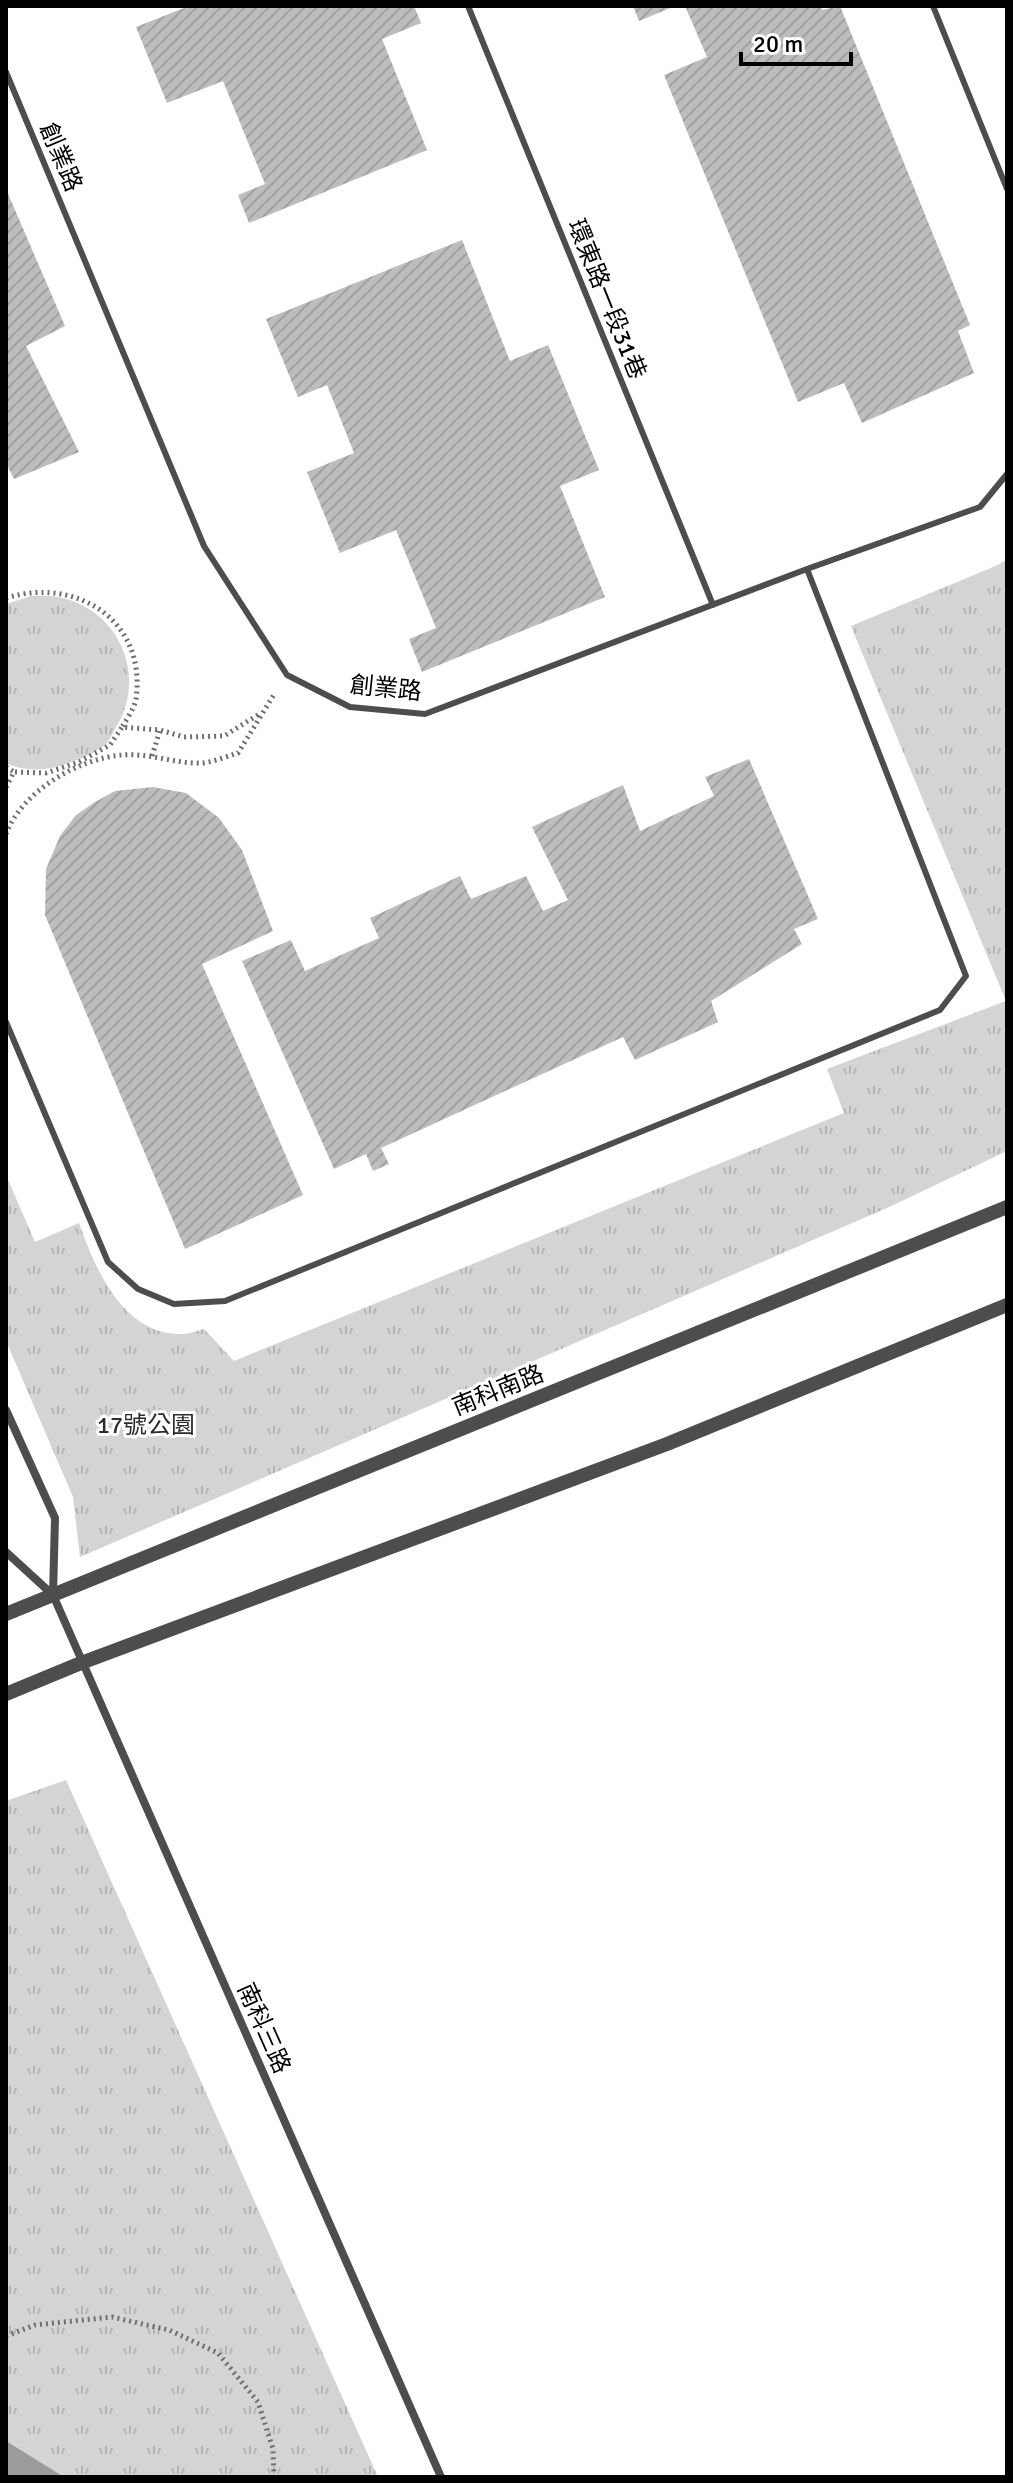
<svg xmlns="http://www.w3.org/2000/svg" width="1013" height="2483" font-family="Signika,'Noto Sans TC',sans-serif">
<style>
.grass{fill:url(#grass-tufts)}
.water{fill:#9b9b9b}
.building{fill:url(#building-hatch)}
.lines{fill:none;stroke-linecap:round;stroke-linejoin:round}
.path{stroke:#6f6f6f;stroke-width:5;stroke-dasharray:2 4;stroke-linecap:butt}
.service{stroke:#4d4d4d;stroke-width:6}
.minor{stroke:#4d4d4d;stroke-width:8}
.tertiary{stroke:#4d4d4d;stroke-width:14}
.labels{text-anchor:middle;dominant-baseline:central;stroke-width:6;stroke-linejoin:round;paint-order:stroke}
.street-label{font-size:24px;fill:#000;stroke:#fff}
.park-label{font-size:24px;fill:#2b2b2b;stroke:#fff}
</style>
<defs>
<pattern id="grass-tufts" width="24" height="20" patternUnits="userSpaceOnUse" patternTransform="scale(2)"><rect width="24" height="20" fill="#d4d4d4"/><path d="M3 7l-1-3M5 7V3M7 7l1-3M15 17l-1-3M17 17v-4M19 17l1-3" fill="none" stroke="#b4b4b4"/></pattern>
<pattern id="building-hatch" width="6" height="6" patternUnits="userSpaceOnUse" patternTransform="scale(2)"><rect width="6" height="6" fill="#bdbdbd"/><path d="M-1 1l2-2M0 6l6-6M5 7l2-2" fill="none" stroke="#a1a1a1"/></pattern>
</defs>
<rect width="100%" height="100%" fill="#fff"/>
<path class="grass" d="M1007,559V1151L887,1208L80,1557L73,1497L6,1341V1175L35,1242L79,1223C95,1268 122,1333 179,1334C187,1335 196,1331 204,1329L234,1361L844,1113L827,1069L1006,1001L851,626L998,565Z
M31,596C41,596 52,595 62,598C119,611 146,674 118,724C114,730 110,740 105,745C93,755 74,761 60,766C41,771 23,771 6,763V604Z
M66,1780L378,2477H6V1801Z"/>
<path class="water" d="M6,2441L64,2477H6Z"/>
<path class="building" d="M183,6H414L421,23L382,39L427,150L249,223L238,195L265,184L223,81L167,103L136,27L184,8Z
M633,6H675L639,21Z
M685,6H820L822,10L840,6L970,325L958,331L974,373L862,423L844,383L798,402L664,75L707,57Z
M6,189L65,326L26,346L79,452L14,479L6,463Z
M462,240L510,361L548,345L599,470L560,486L605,597L422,672L409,639L436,628L396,530L340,553L307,472L354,453L327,385L298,397L266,319Z
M749,759L818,919L794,929L802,944L711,1001L718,1022L635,1060L623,1037L381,1148L389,1164L373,1171L366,1154L334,1169L242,961L291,940L305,971L379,938L370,918L460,876L471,899L526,876L543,911L568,900L532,827L623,785L640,831L714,796L705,777Z
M153,787L186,793L219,818L242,850L273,931L202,964L303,1195L185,1249L45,915L46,869L60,836L76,815L95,802L115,791Z"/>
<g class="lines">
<path class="path" d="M6,598C77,576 147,621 136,699C134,709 127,719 122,727
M152,756L160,730
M6,767L14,772
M6,787L14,772L46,773L79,762L110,745L122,727L160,730L184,737L224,736L261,713
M6,834C22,791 79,758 123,755C150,753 176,764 202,763C214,762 227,756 238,753L275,693
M6,2336L35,2325L112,2317L169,2330L218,2353L258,2402L273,2449L274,2477"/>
<path class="service" d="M468,6L713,605
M933,6L1007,189
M6,72L204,546L287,675L350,707L425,714L807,569L980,507L1007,474
M6,1022L108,1262L138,1289L174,1304L225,1301L940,1010L966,976L807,569"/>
<path class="minor" d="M6,1410L55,1518L53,1595L441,2477
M6,1552L53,1595"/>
<path class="tertiary" d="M6,1614L1007,1207
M6,1694L81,1663L667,1444L1007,1305"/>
</g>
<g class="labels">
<g class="street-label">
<text transform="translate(61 157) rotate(67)">創業路</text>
<text transform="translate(607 299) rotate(68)">環東路一段31巷</text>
<text transform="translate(386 688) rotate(6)">創業路</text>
<text transform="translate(498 1390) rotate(-22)">南科南路</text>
<text transform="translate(264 2028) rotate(66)">南科三路</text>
</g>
<g class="park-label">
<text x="146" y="1425">17號公園</text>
</g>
</g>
<rect width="1013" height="2483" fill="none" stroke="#000000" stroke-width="16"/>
<path d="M741 52v12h110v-12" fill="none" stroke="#000000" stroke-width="4"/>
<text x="753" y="52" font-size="24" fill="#000000" stroke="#ffffff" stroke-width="6" paint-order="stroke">20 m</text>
</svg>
